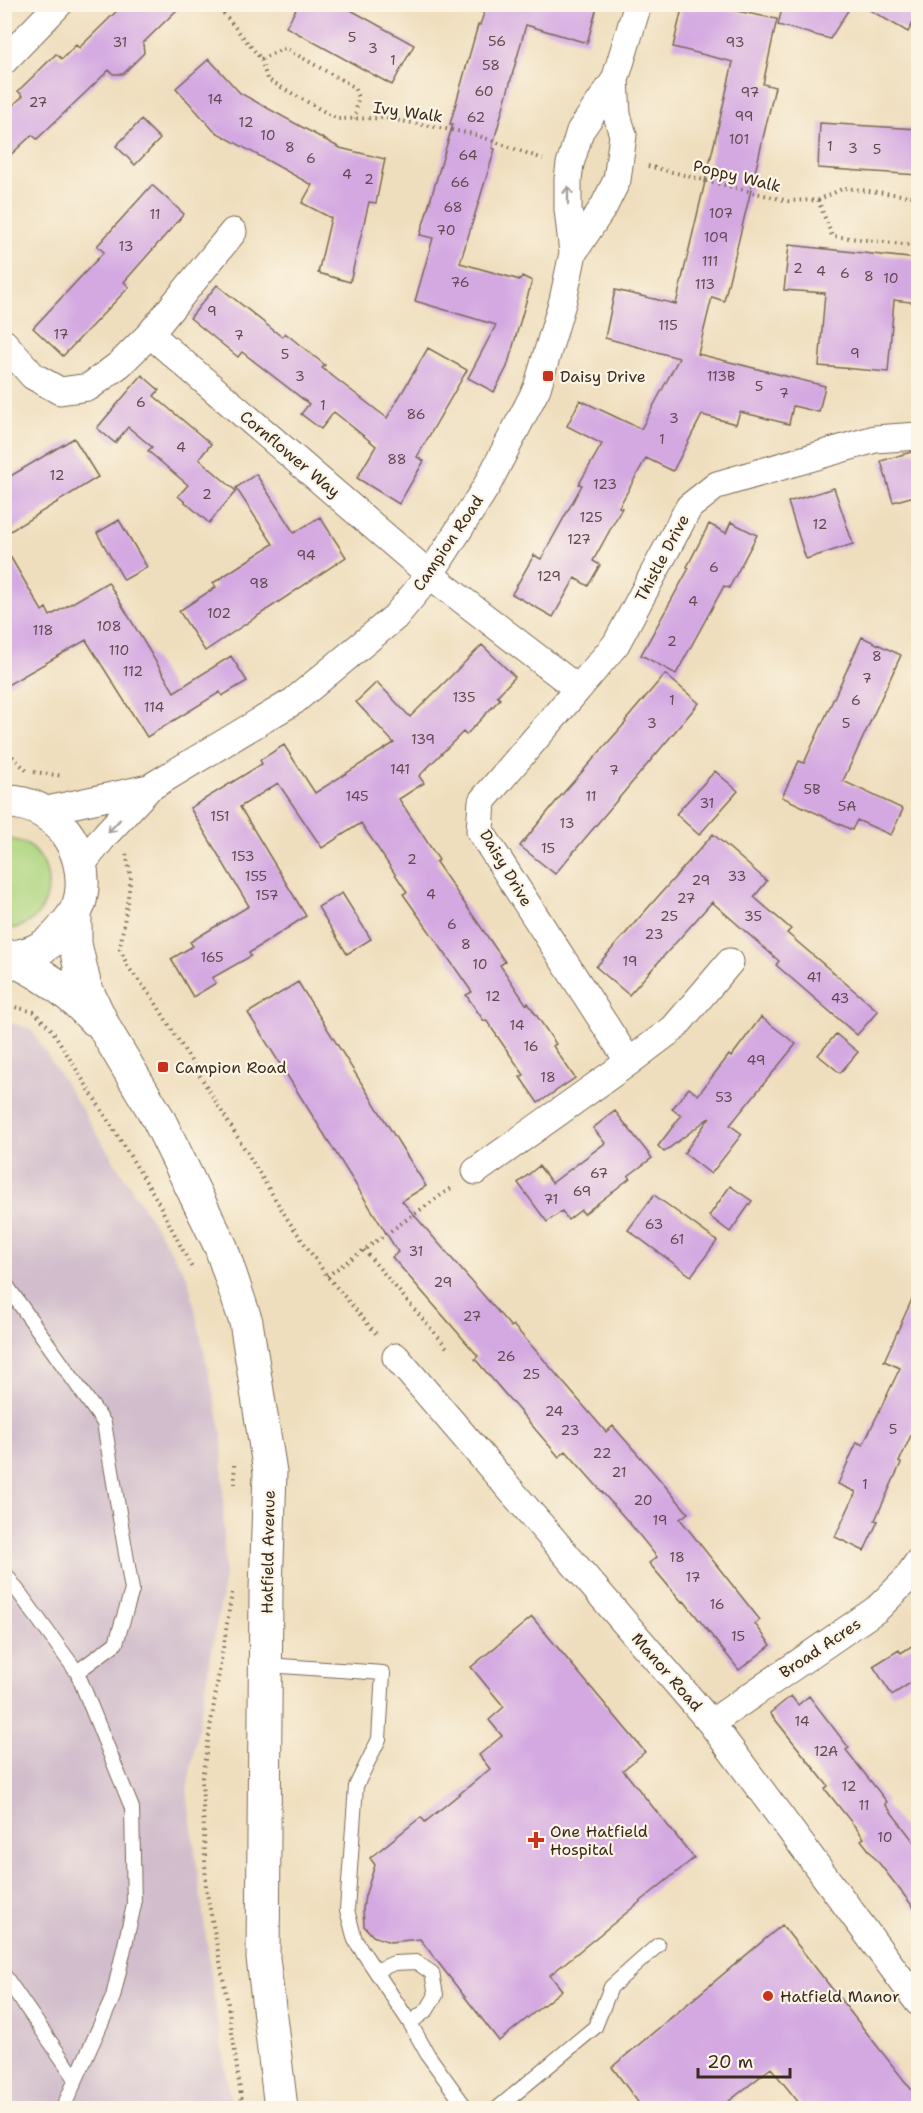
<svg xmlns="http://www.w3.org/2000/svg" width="923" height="2113" font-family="'Shantell Sans',sans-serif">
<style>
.industrial{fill:#d1bdcc}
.green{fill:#aed680;stroke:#74804f;stroke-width:1.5}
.building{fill:#d4a9e2}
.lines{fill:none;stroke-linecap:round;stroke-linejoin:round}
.lane-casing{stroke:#7a6956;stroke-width:16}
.street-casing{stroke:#7a6956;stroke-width:29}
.secondary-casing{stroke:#7a6956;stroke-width:35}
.path{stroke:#7a6956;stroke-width:4;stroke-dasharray:1.5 4.5;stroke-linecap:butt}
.lane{stroke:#fff;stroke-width:14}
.street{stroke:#fff;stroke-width:27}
.secondary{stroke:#fff;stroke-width:33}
.oneway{stroke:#a79f9a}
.poi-dot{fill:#c8321e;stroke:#fcf5e5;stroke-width:2}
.labels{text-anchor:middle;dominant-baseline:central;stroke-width:4.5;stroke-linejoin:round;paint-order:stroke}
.number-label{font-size:14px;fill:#614a4f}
.street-label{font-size:16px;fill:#3b2a1e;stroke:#fcf5e5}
.poi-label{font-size:16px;fill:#3b2a1e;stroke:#fcf5e5;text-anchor:start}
</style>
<rect width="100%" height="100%" fill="#fcf5e5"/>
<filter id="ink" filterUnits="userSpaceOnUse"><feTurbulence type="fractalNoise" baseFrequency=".0167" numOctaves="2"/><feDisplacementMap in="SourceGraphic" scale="12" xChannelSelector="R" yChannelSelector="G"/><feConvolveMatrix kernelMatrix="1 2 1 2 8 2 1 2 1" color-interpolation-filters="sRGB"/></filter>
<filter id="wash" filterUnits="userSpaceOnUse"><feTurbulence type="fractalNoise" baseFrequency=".008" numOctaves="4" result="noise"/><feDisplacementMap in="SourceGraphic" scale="24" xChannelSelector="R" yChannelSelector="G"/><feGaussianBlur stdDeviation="1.35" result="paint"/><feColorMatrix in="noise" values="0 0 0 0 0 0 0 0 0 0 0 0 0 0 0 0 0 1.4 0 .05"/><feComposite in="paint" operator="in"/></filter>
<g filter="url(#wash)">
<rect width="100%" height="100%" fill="#efdebd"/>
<path class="industrial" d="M4,1021L31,1029L188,1278L222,1433L225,1577L187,1791L217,2018L232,2108H5Z"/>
<path class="green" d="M5,839C62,840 63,929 4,929Z"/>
<g id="blocks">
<path class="building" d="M124,4H183L143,43L144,53L123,74H113L109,70L37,139L32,135L4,161V113L23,96L18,91L56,54L62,59L76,45L79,48Z
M299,4H340L414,45L392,85L286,27Z
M480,4H598L587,43L526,25L492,148L495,149L460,263L520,280L522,276L532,281L507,367L494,392L468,378L496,325L415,301L433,238L420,235L453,124H450L478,25H480L484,13L479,11Z
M683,4H700L777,19L763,84L775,87L750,194L724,301L712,297L698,354L825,386L819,412L793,406L789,424L740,412L736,424L702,415L673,471L646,458L619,507L622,508L593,561L600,565L588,586L575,578L553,617L512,594L534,555L541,559L582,485L579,484L602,444L567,426L580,400L641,429L679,358L605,338L615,290L676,304L719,123L733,62L673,47Z
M783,4H852L830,39L778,25Z
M859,4H918V13L908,32Z
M209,59L240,93L340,148L385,159L376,203L369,202L350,282L318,273L331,218L302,203L312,185L214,131L176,88Z
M141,120L160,139L135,165L116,146Z
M820,123L918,129V175L818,168Z
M152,185L184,214L124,282L129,287L63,356L33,328L104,252L97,246Z
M789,245L918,259V303L894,300L888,372L819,366L825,293L784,290Z
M217,285L282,337L285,333L325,365L322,368L387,418L428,348L467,370L417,457L424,461L399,504L357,478L376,446L334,412L321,429L301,414L309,404L242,352L238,357L190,318Z
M142,375L159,390L154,396L211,444L199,459L236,491L209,523L178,496L188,485L148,451L152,447L128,427L115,443L97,428Z
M74,438L98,477L4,535V480Z
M911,452H918V495L893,502L881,461Z
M256,474L294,533L320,517L346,557L205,651L179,611L216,587L213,583L273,544L236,488Z
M834,488L853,544L806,559L788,502Z
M119,520L147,567L124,580L97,533Z
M731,522L757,535L729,588L724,586L676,674L641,655L689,568L687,567L709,524L726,533Z
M4,546L42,611L46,608L50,616L108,582L174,692L231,656L247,681L222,696L220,692L147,737L86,640L4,687Z
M862,637L901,655L843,781L903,809L891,835L857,820L852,830L782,797L799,761L804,763Z
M482,645L515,677L497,696L500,699L466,735L463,732L419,776L424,783L399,799L439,860L436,862L505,962L500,965L526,1004L528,1003L556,1044L553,1046L575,1078L538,1103L520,1077L524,1075L486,1020L484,1021L466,995L472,992L403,894L407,892L361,823L322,848L278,783L240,807L306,916L249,953L251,956L212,978L216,983L193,997L171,959L193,946L190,942L249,906L190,808L262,764L260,760L284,745L315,793L394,743L356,702L377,682L410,717Z
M665,674L699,703L555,874L520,846L559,798L626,722L625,721Z
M715,771L738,791L699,835L676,814Z
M713,834L767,881L754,897L791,929L787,933L878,1011L857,1035L776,965L779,961L712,902L629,995L596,967Z
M342,893L371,939L347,954L318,907Z
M298,982L426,1186L402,1201L511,1327L513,1325L538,1353L606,1432L613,1426L655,1474L688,1513L680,1519L760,1620L755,1624L771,1645L739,1670L684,1601L682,1602L649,1563L657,1557L632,1526L566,1451L559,1457L475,1359L478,1356L392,1257L398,1252L248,1013Z
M761,1017L796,1044L730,1125L742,1134L711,1174L684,1153L710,1117L664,1152L658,1146L681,1116L672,1109L689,1088L698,1095L729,1055L731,1057Z
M836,1034L858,1052L840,1073L818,1055Z
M615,1111L652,1158L628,1176L630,1178L584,1214L581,1210L568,1220L562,1211L547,1222L518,1183L539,1166L552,1183L605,1143L593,1128Z
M730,1186L752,1201L730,1232L709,1216Z
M654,1195L717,1241L691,1276L628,1230Z
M918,1286V1420L899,1462L901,1463L875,1520L878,1521L864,1551L835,1537L856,1492L838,1484L857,1442L863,1445L900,1368L884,1361Z
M532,1617L645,1752L623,1770L694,1858L550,1975L562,1990L499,2041L420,1939L390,1942L373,1936L364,1926L363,1909L365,1896L375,1865L370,1858L421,1817L425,1822L490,1769L479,1755L502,1736L489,1720L504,1707L471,1667Z
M918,1642V1678L892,1695L873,1666L899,1650L901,1653Z
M791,1696L798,1705L809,1696L849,1748L846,1750L887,1802L885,1804L918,1847V1913L861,1840L864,1838L825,1789L828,1786L770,1713Z
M782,1925L918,2098V2109H804L771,2068L719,2109H643L612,2067Z"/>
</g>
</g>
<g filter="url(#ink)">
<use href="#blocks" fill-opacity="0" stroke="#7a6956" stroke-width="1.5"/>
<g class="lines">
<g class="lane-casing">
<path id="lane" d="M4,1282L104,1423L132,1590L116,1643L77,1672
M4,1572L77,1672L132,1808L134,1905L113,1997L63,2108
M267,1665L383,1673L379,1739L356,1786L347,1910L355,1940L410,2023L428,2055L466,2108
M376,1971L394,1963L416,1962L432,1973L436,1995L427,2010L410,2023
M4,1975L76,2079
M498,2108L595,2027L611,1987L658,1945"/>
</g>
<g class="street-casing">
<path id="street" d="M4,61L59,4
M573,253L604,206L617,180L623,135L617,115L615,80
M150,334L233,232
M4,343L33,376L60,391L89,387L120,364L150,334L430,575L578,689L482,801L480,831L629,1062L476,1171
M578,689L616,644L689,507L717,485L875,439L918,436
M43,811L149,788
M81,865L106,834L149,788L294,701L395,617L430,575L486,487L537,388L563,300L573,253L568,209V179L570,164L580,131L615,80L638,4
M629,1062L674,1028L730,962
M396,1357L711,1723L918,2002
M711,1723L877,1609L905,1581L918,1562"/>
</g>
<g class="secondary-casing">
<path id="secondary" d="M4,802C54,800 89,849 81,896C79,910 70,920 61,931C47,948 26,958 4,957
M75,914V944L85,987L106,1031L158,1118L221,1247L246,1322L270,1472L266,1590L263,1958L281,2108
M8,958C42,972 69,992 94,1019"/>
</g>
<path class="path" d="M216,4L261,59L267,79L337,119L385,118L473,134L543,159
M261,59L285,48L354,87L358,97L355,119
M648,166L788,201L818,200L844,188L918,197
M818,200L832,236L911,245L918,238
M4,748L27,771
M34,772L63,776
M126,854L131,877L120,949L128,967L152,997L288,1220L327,1276L378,1336
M4,1004L34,1012L52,1030L156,1198L192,1268
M364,1250L449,1350
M327,1276L454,1186
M234,1465L235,1484
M232,1593L202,1778L206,1888L228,2004L241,2097L245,2108"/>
<use href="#lane" class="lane"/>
<use href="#street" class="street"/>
<use href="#secondary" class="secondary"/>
</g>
<defs><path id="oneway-shaft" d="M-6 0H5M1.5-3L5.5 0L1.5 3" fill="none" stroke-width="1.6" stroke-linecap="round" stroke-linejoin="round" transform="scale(1.5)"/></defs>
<g class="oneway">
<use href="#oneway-shaft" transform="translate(568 195) rotate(-90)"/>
<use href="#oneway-shaft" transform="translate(114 826) rotate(133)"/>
</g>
</g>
<g class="poi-dot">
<rect x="542" y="370" width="12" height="12" rx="3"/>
<rect x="157" y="1061" width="12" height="12" rx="3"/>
<path d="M533 1831h6v6h6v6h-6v6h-6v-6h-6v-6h6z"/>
<circle cx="768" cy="1996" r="6"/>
</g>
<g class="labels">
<g class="number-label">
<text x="352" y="37">5</text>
<text x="497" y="41">56</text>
<text x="120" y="42">31</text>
<text x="735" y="42">93</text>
<text x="373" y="48">3</text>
<text x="393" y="60">1</text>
<text x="491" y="65">58</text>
<text x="484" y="91">60</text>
<text x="750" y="92">97</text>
<text x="215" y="99">14</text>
<text x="38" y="102">27</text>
<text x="744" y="116">99</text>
<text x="476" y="117">62</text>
<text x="246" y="122">12</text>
<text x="268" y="135">10</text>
<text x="739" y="139">101</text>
<text x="830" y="146">1</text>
<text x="290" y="147">8</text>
<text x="853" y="148">3</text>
<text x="877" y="149">5</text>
<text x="468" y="155">64</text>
<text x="311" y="158">6</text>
<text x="347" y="174">4</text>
<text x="369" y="179">2</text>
<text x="460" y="182">66</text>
<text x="453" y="207">68</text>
<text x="721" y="213">107</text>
<text x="155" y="214">11</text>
<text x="446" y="230">70</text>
<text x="716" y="237">109</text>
<text x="126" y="246">13</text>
<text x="710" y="261">111</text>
<text x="798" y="268">2</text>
<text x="821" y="271">4</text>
<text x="845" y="273">6</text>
<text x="869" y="276">8</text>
<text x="891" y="278">10</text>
<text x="460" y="282">76</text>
<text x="705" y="284">113</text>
<text x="212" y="311">9</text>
<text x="668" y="325">115</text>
<text x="61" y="334">17</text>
<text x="239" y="335">7</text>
<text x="855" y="353">9</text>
<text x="285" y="354">5</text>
<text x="300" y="376">3</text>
<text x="721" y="376">113B</text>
<text x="759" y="386">5</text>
<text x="784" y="393">7</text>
<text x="141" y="402">6</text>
<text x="323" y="405">1</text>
<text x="416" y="414">86</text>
<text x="674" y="418">3</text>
<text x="662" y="439">1</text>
<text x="181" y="447">4</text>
<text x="397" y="459">88</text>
<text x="57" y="475">12</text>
<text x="605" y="484">123</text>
<text x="207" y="494">2</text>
<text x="591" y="517">125</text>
<text x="820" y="524">12</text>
<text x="579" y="539">127</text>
<text x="306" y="555">94</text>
<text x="714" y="567">6</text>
<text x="549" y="576">129</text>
<text x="259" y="583">98</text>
<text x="693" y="601">4</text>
<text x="219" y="613">102</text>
<text x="109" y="626">108</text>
<text x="43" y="630">118</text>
<text x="672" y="641">2</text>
<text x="119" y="650">110</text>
<text x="877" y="656">8</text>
<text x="133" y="671">112</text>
<text x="867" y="678">7</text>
<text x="464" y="697">135</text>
<text x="672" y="700">1</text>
<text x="856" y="700">6</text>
<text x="154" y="707">114</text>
<text x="652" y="723">3</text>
<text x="846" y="723">5</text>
<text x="423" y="739">139</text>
<text x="400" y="769">141</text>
<text x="614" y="770">7</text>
<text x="812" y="789">5B</text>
<text x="357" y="796">145</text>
<text x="591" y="796">11</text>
<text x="707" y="803">31</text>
<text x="847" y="806">5A</text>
<text x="220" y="816">151</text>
<text x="567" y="823">13</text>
<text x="548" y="848">15</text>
<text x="243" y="856">153</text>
<text x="412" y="859">2</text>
<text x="256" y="876">155</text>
<text x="737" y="876">33</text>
<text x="701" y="880">29</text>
<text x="431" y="894">4</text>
<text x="267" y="895">157</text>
<text x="686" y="898">27</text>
<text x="669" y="916">25</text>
<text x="753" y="916">35</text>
<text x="452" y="924">6</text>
<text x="654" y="934">23</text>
<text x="466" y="944">8</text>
<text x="212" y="957">165</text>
<text x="630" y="961">19</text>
<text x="480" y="964">10</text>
<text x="814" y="977">41</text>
<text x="493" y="996">12</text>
<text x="840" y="998">43</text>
<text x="517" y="1025">14</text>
<text x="531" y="1046">16</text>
<text x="756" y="1060">49</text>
<text x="548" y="1077">18</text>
<text x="724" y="1097">53</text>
<text x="599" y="1173">67</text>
<text x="582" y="1191">69</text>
<text x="551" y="1199">71</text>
<text x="654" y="1224">63</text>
<text x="677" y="1239">61</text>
<text x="416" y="1251">31</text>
<text x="443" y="1282">29</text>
<text x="472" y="1316">27</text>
<text x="506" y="1356">26</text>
<text x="531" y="1374">25</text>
<text x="554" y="1411">24</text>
<text x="893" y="1429">5</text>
<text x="570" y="1430">23</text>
<text x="602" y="1453">22</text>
<text x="619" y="1472">21</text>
<text x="865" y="1484">1</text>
<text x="643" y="1500">20</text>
<text x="660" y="1520">19</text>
<text x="677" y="1557">18</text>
<text x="693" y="1577">17</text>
<text x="717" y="1604">16</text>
<text x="738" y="1636">15</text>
<text x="802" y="1721">14</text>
<text x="826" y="1751">12A</text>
<text x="849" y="1786">12</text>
<text x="864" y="1805">11</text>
<text x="885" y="1837">10</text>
</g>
<g class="street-label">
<text transform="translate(408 112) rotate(8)">Ivy Walk</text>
<text transform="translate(737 176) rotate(14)">Poppy Walk</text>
<text transform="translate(290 454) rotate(40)">Cornflower Way</text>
<text transform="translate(448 543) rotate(-56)">Campion Road</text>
<text transform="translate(662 558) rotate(-62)">Thistle Drive</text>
<text transform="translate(506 868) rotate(59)">Daisy Drive</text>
<text transform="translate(268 1552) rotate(-89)">Hatfield Avenue</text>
<text transform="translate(820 1648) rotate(-34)">Broad Acres</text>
<text transform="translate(667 1672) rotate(49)">Manor Road</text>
</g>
<g class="poi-label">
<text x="560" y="376">Daisy Drive</text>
<text x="175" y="1067">Campion Road</text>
<text x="550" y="1831">One Hatfield<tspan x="550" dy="18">Hospital</tspan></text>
<text x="780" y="1996">Hatfield Manor</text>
</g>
</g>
<rect width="923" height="2113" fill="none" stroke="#fcf5e5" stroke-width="24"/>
<path d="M698 2068v9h92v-9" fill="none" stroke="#3b2a1e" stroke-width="3"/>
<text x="707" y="2068" font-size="18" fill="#3b2a1e" stroke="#fcf5e5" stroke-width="4.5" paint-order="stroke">20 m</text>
</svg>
